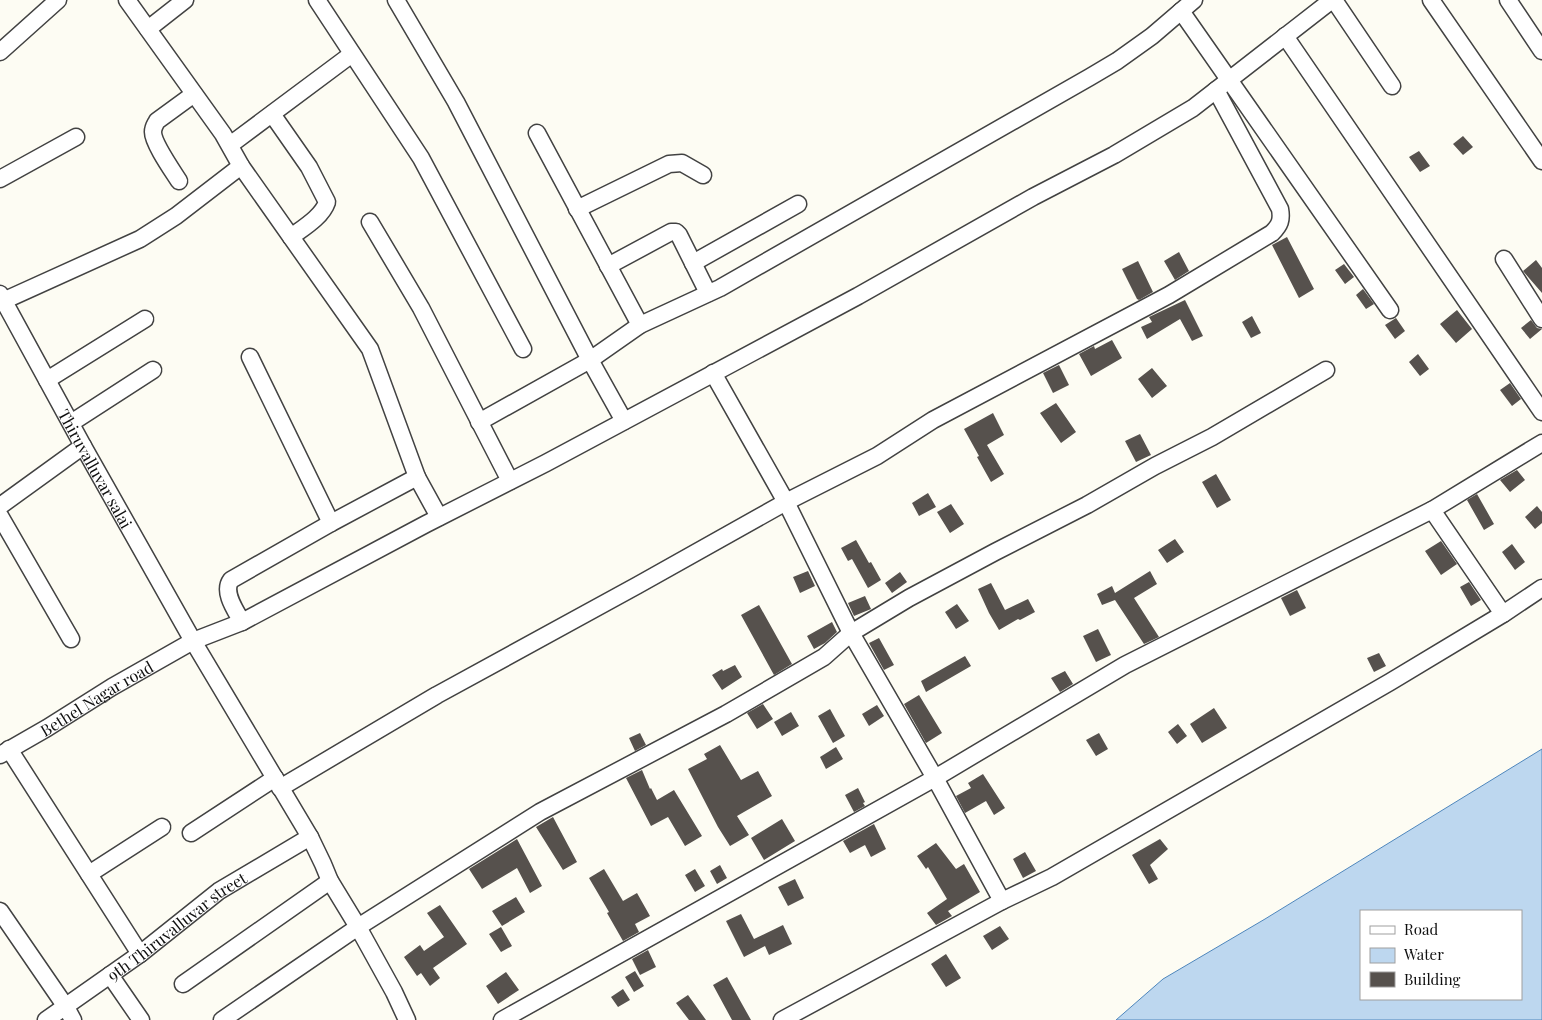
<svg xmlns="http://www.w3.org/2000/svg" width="1542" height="1020" font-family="'Playfair Display',serif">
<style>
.water{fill:#bdd7ef;stroke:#4e86bc;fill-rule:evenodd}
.building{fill:#56514d}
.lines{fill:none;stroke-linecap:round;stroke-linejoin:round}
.minor-casing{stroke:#424242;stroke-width:19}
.minor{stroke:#fff;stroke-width:16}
.labels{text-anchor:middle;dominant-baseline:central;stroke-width:5;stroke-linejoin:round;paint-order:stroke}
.street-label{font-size:16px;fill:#0f0f0f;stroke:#fff}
</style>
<rect width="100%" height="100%" fill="#fdfcf3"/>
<path class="water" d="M1542,749V1020H1116L1163,979L1265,919ZM1361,911H1521V999H1361Z"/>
<path class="building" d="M1463,136L1473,147L1463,155L1453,144Z
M1419,151L1430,166L1420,172L1409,157Z
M1287,237L1314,289L1299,298L1272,245Z
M1179,252L1189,271L1175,280L1164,261Z
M1536,260L1542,268V293L1523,271Z
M1138,261L1153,292L1139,300L1137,299L1122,269Z
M1344,264L1354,277L1345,284L1335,270Z
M1363,289L1374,304L1366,309L1356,295Z
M1185,300L1203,336L1192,341L1180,319L1147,339L1141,327L1152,322L1149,317Z
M1457,310L1472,329L1456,343L1440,324Z
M1252,316L1261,333L1251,338L1242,322Z
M1396,318L1405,331L1395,339L1385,325Z
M1531,320L1537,328L1542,329L1530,339L1521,328Z
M1112,340L1122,358L1091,376L1079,354L1094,346L1095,349Z
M1418,354L1429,369L1420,376L1409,362Z
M1059,365L1069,385L1053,393L1043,373Z
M1152,368L1167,386L1152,398L1138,379Z
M1510,383L1521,399L1512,406L1500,390Z
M1056,403L1076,432L1061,443L1040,413Z
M993,413L1004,435L987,445L1004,474L991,482L977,457L979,456L964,429Z
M1140,434L1151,455L1136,462L1125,441Z
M1517,470L1525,480L1510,492L1500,480Z
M1216,474L1231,500L1217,508L1202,482Z
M928,493L936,507L919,516L912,503Z
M1477,494L1494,524L1484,530L1467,500Z
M951,504L964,524L950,533L937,512Z
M1537,506L1542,512V523L1535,529L1525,517Z
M1175,539L1184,552L1167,563L1158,550Z
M856,540L869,563L871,562L881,580L868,588L852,559L848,561L841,548Z
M1441,541L1457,564L1441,575L1425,551Z
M1512,544L1525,562L1515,570L1502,552Z
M808,571L815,586L800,593L793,577Z
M1150,571L1157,584L1134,598L1159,637L1144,644L1115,600L1102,605L1097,594L1112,586L1115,593Z
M900,572L907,582L892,593L885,583Z
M1469,582L1481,600L1471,606L1460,587Z
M991,583L1005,610L1028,599L1035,612L1020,620L1018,619L999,630L989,613L978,589Z
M1297,590L1306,608L1290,616L1281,598Z
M865,596L871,609L854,616L848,603Z
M957,604L969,621L956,629L945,612Z
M759,605L792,664L774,675L741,615Z
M832,622L837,632L825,643L814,649L807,636Z
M1098,629L1111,655L1096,662L1083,636Z
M879,638L894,665L884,670L869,643Z
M1379,653L1386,666L1374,672L1367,658Z
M965,656L971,666L926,692L921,681Z
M735,665L742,677L722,690L712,675L722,669L723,671Z
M1065,671L1073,684L1060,692L1051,678Z
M919,695L942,733L926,743L904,704Z
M763,704L773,719L757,729L747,713Z
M877,705L884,716L869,726L862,714Z
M1214,708L1227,728L1202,743L1190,724Z
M830,709L845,736L833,743L818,716Z
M791,712L799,726L782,736L774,722Z
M1178,724L1187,736L1177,744L1168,732Z
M640,733L646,745L635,751L629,738Z
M1099,733L1108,749L1096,756L1086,740Z
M720,745L741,780L758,771L772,796L737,816L749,835L730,846L718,827L688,769L707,759L704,754Z
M836,747L843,759L826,769L820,757Z
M642,770L650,789L651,788L657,800L674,790L702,836L685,846L668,817L651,826L626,778Z
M983,774L1005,808L994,815L986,801L965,813L956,796L971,788L968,783Z
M858,788L865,802L863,803L865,806L854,812L845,795Z
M553,817L577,862L563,870L536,827Z
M782,819L795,841L764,860L751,838Z
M874,824L886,849L871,857L865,845L850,853L843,841Z
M517,839L542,886L530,893L517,868L482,889L469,869Z
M1160,839L1168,849L1150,865L1158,879L1149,884L1132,855Z
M936,843L956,869L964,864L980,892L948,911L952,916L936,925L927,913L947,899L928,867L926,869L917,856Z
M1025,852L1036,871L1023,878L1013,859Z
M720,865L727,878L717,884L710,871Z
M604,869L623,901L637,893L650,916L635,924L639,932L623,941L607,913L609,912L589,878Z
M695,869L705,886L695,892L685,875Z
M795,879L804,898L788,906L778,887Z
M516,897L525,912L502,926L492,911Z
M440,905L467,944L433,968L440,978L430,986L421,973L417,976L404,957L420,945L424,951L444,937L427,913Z
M741,914L754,939L783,925L792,944L769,955L765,946L744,957L726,921Z
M1000,926L1009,939L992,950L983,936Z
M501,927L512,946L501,952L489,934Z
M648,950L656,967L640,975L632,959Z
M946,954L961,978L946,987L931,964Z
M635,971L644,986L634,992L625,977Z
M506,972L519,990L498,1004L486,986Z
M727,977L742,1004L751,1020H732L713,985Z
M623,989L630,1000L618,1007L611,997Z
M688,995L706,1020H689L676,1003Z"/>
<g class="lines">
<g class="minor-casing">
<g id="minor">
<path d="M127,0L223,134L241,166L370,349L417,477L439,517"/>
<path d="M317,0L421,158L523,349"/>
<path d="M396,0L456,102L590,360L624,421"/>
<path d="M1334,0L1392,86"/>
<path d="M1431,0L1542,161"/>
<path d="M1508,0L1542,51"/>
<path d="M1181,11L1390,310"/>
<path d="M148,29L185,0"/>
<path d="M1285,36L1542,412"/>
<path d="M0,52L58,0"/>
<path d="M272,114L309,167L327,202C322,217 303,228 291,237"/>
<path d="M537,133L640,325"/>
<path d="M230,145L352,54"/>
<path d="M0,179L76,137"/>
<path d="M179,181C172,170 153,143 153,132C153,127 155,125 157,121L194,94"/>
<path d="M577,209L669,164L682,163L703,175"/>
<path d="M370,222L421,308L510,481"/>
<path d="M1504,259L1542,319"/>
<path d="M693,263L798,204"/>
<path d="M608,266L671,232H676L679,235L708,293"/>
<path id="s1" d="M0,294L83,446L193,641L310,837L323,864L330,881L358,927L394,992L407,1020"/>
<path d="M3,301L140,239L176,216L241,166"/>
<path d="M250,357L331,523"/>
<path d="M713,373L786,502L851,633L935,778L1002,901"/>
<path d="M47,380L145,319"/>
<path d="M479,422L590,360L640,325L720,288L1090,77L1117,61L1152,36L1194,0"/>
<path d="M71,423L153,370"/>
<path d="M0,506L83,446"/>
<path d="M1432,510L1503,614"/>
<path d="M0,516L71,639"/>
<path d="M242,622C236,611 222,592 231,580L331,523L417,477"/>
<path d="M9,749L140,954"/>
<path id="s2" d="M0,755L47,728L112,687L193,641L242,622L426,524L546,463L858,296L1033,197L1114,155L1193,108L1332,0"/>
<path d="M280,788L437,695L638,585L786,502L877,456L933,420L1169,295L1272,233C1280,225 1282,220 1280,209L1216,90"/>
<path d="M191,833L275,778"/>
<path d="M89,874L162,827"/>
<path d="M0,911L66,1007L73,1020"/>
<path d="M110,975L141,1020"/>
<path d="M183,984L330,881"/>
<path id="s3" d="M46,1020L140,954L219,891L310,837"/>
<path d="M222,1020L358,927L540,812L726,714L824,657L851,633L909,598L995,552L1087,505L1155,466L1212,437L1326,370"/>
<path d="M502,1020L935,778L1125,665L1432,510L1542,443"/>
<path d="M782,1020L1002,901L1052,877L1390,682L1503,614L1542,588"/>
</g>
</g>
<use href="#minor" class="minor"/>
</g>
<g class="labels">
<g class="street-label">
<text stroke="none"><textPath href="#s1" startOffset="199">Thiruvalluvar salai</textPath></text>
<text stroke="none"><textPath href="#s2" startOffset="112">Bethel Nagar road</textPath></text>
<text stroke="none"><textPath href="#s3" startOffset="161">9th Thiruvalluvar street</textPath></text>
</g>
</g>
<rect x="1360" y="910" width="162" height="90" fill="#ffffff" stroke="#9f9f9f"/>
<rect x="1370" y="926" width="25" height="8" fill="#ffffff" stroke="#9f9f9f"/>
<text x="1404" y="935" font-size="15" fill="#0f0f0f">Road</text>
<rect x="1370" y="948" width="25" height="15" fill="#bdd7ef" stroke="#9f9f9f"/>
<text x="1404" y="960" font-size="15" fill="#0f0f0f">Water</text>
<rect x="1370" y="972" width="25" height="15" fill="#56514d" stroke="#9f9f9f"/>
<text x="1404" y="985" font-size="15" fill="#0f0f0f">Building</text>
</svg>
